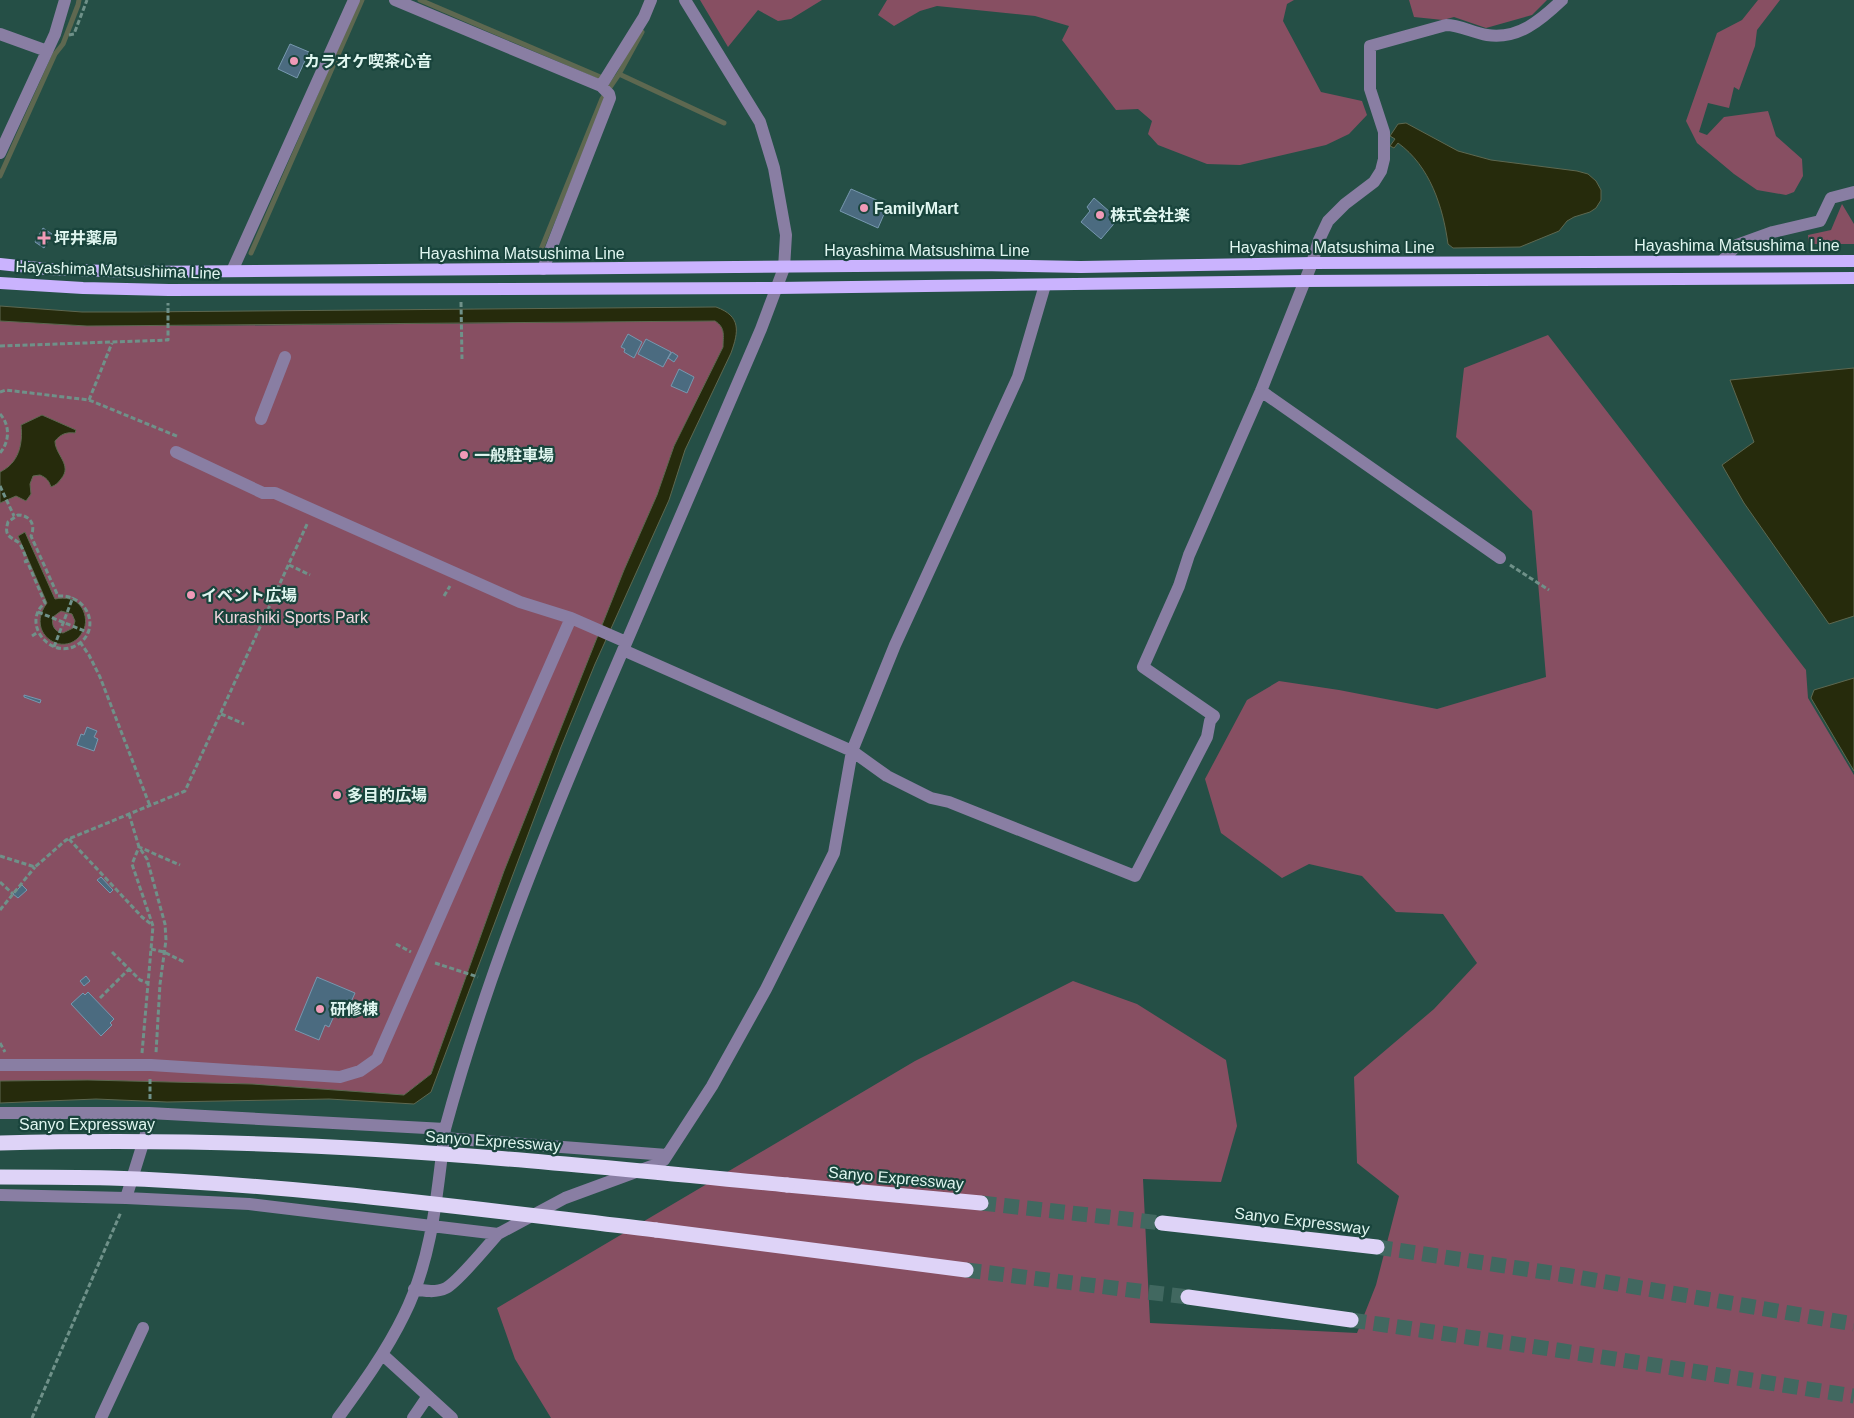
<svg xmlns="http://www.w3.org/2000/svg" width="1854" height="1418" font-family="Arial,'Noto Sans JP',sans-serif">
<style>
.green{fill:#874f62}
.water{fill:#262b0c;stroke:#5e6850;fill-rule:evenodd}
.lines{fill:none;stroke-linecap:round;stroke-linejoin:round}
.stream{stroke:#5e6850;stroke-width:5}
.building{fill:#4b6b80;stroke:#7798af}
.highway-tunnel{stroke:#416860;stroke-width:15;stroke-dasharray:15 8;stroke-linecap:butt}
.path{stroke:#6f9189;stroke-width:3;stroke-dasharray:5 2.5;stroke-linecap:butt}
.minor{stroke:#897ea3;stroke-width:12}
.major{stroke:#cab3fe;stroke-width:12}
.highway{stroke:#ded3f7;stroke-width:15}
.highway-bridge{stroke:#ded3f7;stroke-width:15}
.poi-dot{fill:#f09ab7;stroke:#19443c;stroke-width:2}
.labels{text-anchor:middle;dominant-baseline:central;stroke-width:4.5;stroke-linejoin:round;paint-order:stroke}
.poi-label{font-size:16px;font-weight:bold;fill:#e0f6f0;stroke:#19443c;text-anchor:start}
.street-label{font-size:16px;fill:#e0f6f0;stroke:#19443c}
.park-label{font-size:16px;fill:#f1d6de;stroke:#19443c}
</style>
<rect width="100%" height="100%" fill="#254f46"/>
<path class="green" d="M700,0H822L791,19L778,21L758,10L728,47Z
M887,0H1294L1287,4L1283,21L1321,92L1362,101L1367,115L1349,134L1326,145L1240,165L1207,164L1158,145L1148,134L1152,121L1138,109L1116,110L1062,40L1069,26L1035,16L937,6L920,11L894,26L878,15Z
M1409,0H1547L1532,15L1486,28L1454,17L1443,20L1414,17Z
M1758,0H1780L1757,30L1755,46L1739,90L1734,87L1729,108L1708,103L1699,132L1707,135L1724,117L1768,111L1776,136L1802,159L1803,176L1794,192L1786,195L1757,190L1734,174L1697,143L1686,121L1717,33L1742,20Z
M1842,204L1854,224V244H1809L1808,235L1831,230Z
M0,321L87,326H189L715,321C726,328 723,336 723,347L674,446L657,495L624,570L504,871L431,1074L404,1095L251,1084L88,1080L0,1081Z
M1548,335L1806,670L1808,698L1854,775V1418H551L515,1359L497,1308L915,1061L1073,981L1137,1004L1226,1060L1237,1126L1221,1182L1143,1179L1150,1323L1357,1333L1376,1285L1399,1196L1357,1163L1354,1077L1434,1009L1477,963L1443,914L1396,912L1362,876L1309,864L1282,878L1221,833L1205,779L1247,700L1279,681L1339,690L1437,709L1546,677L1532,511L1456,437L1464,368Z"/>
<path class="water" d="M1406,123L1458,151L1491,160L1577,171L1588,174L1596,181L1601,190V200L1596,208L1590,212L1574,217L1567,221L1559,231L1520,247L1453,248L1448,244C1443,207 1430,166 1398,143L1394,148L1390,146L1395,139L1390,136L1398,124Z
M0,306L82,312H137L716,307C741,316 739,331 731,353L685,450L669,500L595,664L561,747L431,1092L414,1104L329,1099L167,1102L96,1099L0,1103V1081L88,1080L252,1084L404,1095L431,1074L504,871L624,570L657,495L674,446L723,347C723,336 726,328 715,321L87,326L0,321Z
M1854,368V616L1829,624L1744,503L1722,465L1754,442L1730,380Z
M42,415L76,430L75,433C66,432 61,434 55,441C55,455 73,465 61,479C58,483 56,485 51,487C49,481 47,478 40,475L33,476L30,484L31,494L26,501L16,496L0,503V472C19,463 23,444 21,425Z
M25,532L55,599C65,597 76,598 82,608C86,615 87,624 83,631C68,661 23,635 47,603L18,536ZM61,611L72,614L75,621L73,628L63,633C55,632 51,626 53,617Z
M1854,678V771L1811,698L1814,690Z"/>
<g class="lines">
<path class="stream" d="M420,0L605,79
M619,74L724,123
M0,176L55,54L63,44L78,5L79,0
M540,252L602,99L619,74L642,32
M251,253L362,0"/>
</g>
<path class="building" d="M290,44L309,52L297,78L278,69Z
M851,189L888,205L878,228L840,211Z
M1094,198L1118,219L1101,239L1081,222L1090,211L1087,207Z
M43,228L52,234L44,248L35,242Z
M628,334L642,342L634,358L624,352L625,349L621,347Z
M646,339L671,352L663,367L638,354Z
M672,352L678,356L674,362L668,358Z
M679,369L694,377L687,393L671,386Z
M24,695L41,700L40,703L24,697Z
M87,727L97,731L94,737L98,739L94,751L77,745L81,734L84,735Z
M101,877L113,890L110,893L97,880Z
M22,885L27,890L18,898L13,894Z
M86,976L90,981L84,986L80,981Z
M317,977L355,993L347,1011L338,1007L329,1027L325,1025L319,1040L295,1030Z
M88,992L114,1019L110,1023L112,1025L101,1036L71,1004L83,993L85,995Z"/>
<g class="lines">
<path class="highway-tunnel" d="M981,1203L1162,1223
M1377,1247L1565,1275L1854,1324
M966,1270L1188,1297
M1351,1320L1557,1350L1854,1396"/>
<path class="path" d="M69,35L74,34L87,0
M461,302L462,359
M0,346L168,340V303
M0,392L6,390L89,400L179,437
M89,400L112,343
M0,414C10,425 10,441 0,453
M0,486L14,516
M24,562L27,561L45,603C22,621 47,657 73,647C103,634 90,594 58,596L31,536C36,525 30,515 18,515L8,522C4,536 9,536 18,542C22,545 25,556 27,561
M289,565L310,575
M1510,565L1549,590
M444,596L450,586
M38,612L87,632
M32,636L38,632
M80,642L89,655L100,677L150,806
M54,647L73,597
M221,714L244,724
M129,814L139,847L147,859L165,924L166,940L160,984L156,1053
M69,839L142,917L152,925
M0,856L35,867L66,840L185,791L308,522
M0,882L13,894
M0,910L35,867
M396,944L411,952
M151,949L164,952L184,962
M112,952L140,980L148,983
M435,963L478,977
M100,998L129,969
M0,1043L5,1052
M142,1053L153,926L132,864L139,847L180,865
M150,1099V1078
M32,1418L121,1212"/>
<path class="minor" d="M395,0L601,86L609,94L610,98L543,269
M0,34L47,51
M601,86L644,17L651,0
M0,153L55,34L65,0
M1723,260L1737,245L1773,232L1820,221L1831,198L1854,192
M232,271L354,0
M1261,391L1500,558
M261,419L285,357
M176,452L263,493H275L520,602L571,618L626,642
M623,650L852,751L887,776L931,798L949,802L1135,876L1207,737L1210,721L1214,716L1143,667L1179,586L1189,555L1261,391L1312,263L1319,240L1328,221L1345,204L1374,182L1381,171L1384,159V132L1370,89V46L1446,25C1460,25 1473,33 1487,35C1518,40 1541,20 1562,0
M0,1065H151L340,1077L360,1071L377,1059L571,618
M0,1113H149L445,1129C485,981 542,840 602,699C655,576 708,453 761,329L784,268L786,235L774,168L760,122L685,0
M444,1138L667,1155
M0,1195L126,1198L249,1204L498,1234L565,1198L652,1166L664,1160L712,1086L766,989L834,853L852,751L895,645L1018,377L1045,285
M126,1198L149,1124V1113
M414,1289C424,1291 436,1293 446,1288C458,1282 487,1246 498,1234
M383,1355L452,1418
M101,1418L143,1328
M338,1418C362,1385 386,1352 404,1315C433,1257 437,1192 445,1129
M413,1418L428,1396"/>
<path class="major" d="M0,264L47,269L137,272L979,265L1081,267L1312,263L1854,261
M0,283L83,288L169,290L778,288L1304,281L1854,278"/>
<path class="highway" d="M787,1185L981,1203
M1162,1223L1377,1247
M656,1230L966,1270
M1188,1297L1351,1320"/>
<path class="highway-bridge" d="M0,1143C87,1141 174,1141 261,1144C437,1150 612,1168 787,1185
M0,1177C37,1177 73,1177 110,1178C292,1184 475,1209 656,1230"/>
</g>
<g class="poi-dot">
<circle cx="294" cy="61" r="5"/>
<circle cx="864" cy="208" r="5"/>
<circle cx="1100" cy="215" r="5"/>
<path d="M41.5 230.5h5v5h5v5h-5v5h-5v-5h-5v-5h5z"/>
<circle cx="464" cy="455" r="5"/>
<circle cx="191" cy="595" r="5"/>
<circle cx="337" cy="795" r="5"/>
<circle cx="320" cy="1009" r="5"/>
</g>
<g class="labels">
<g class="poi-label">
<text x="304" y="61">カラオケ喫茶心音</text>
<text x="874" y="208">FamilyMart</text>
<text x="1110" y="215">株式会社楽</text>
<text x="54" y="238">坪井薬局</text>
<text x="474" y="455">一般駐車場</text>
<text x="201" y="595">イベント広場</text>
<text x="347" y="795">多目的広場</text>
<text x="330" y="1009">研修棟</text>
</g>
<g class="street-label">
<text x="1737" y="245">Hayashima Matsushima Line</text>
<text x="1332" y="247">Hayashima Matsushima Line</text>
<text x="927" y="250">Hayashima Matsushima Line</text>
<text x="522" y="253">Hayashima Matsushima Line</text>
<text transform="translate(118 270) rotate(2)">Hayashima Matsushima Line</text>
<text x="87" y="1124">Sanyo Expressway</text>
<text transform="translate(493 1141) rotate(4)">Sanyo Expressway</text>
<text transform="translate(896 1178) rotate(5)">Sanyo Expressway</text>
<text transform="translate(1302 1221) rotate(7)">Sanyo Expressway</text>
</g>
<g class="park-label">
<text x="291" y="617">Kurashiki Sports Park</text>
</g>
</g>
</svg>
